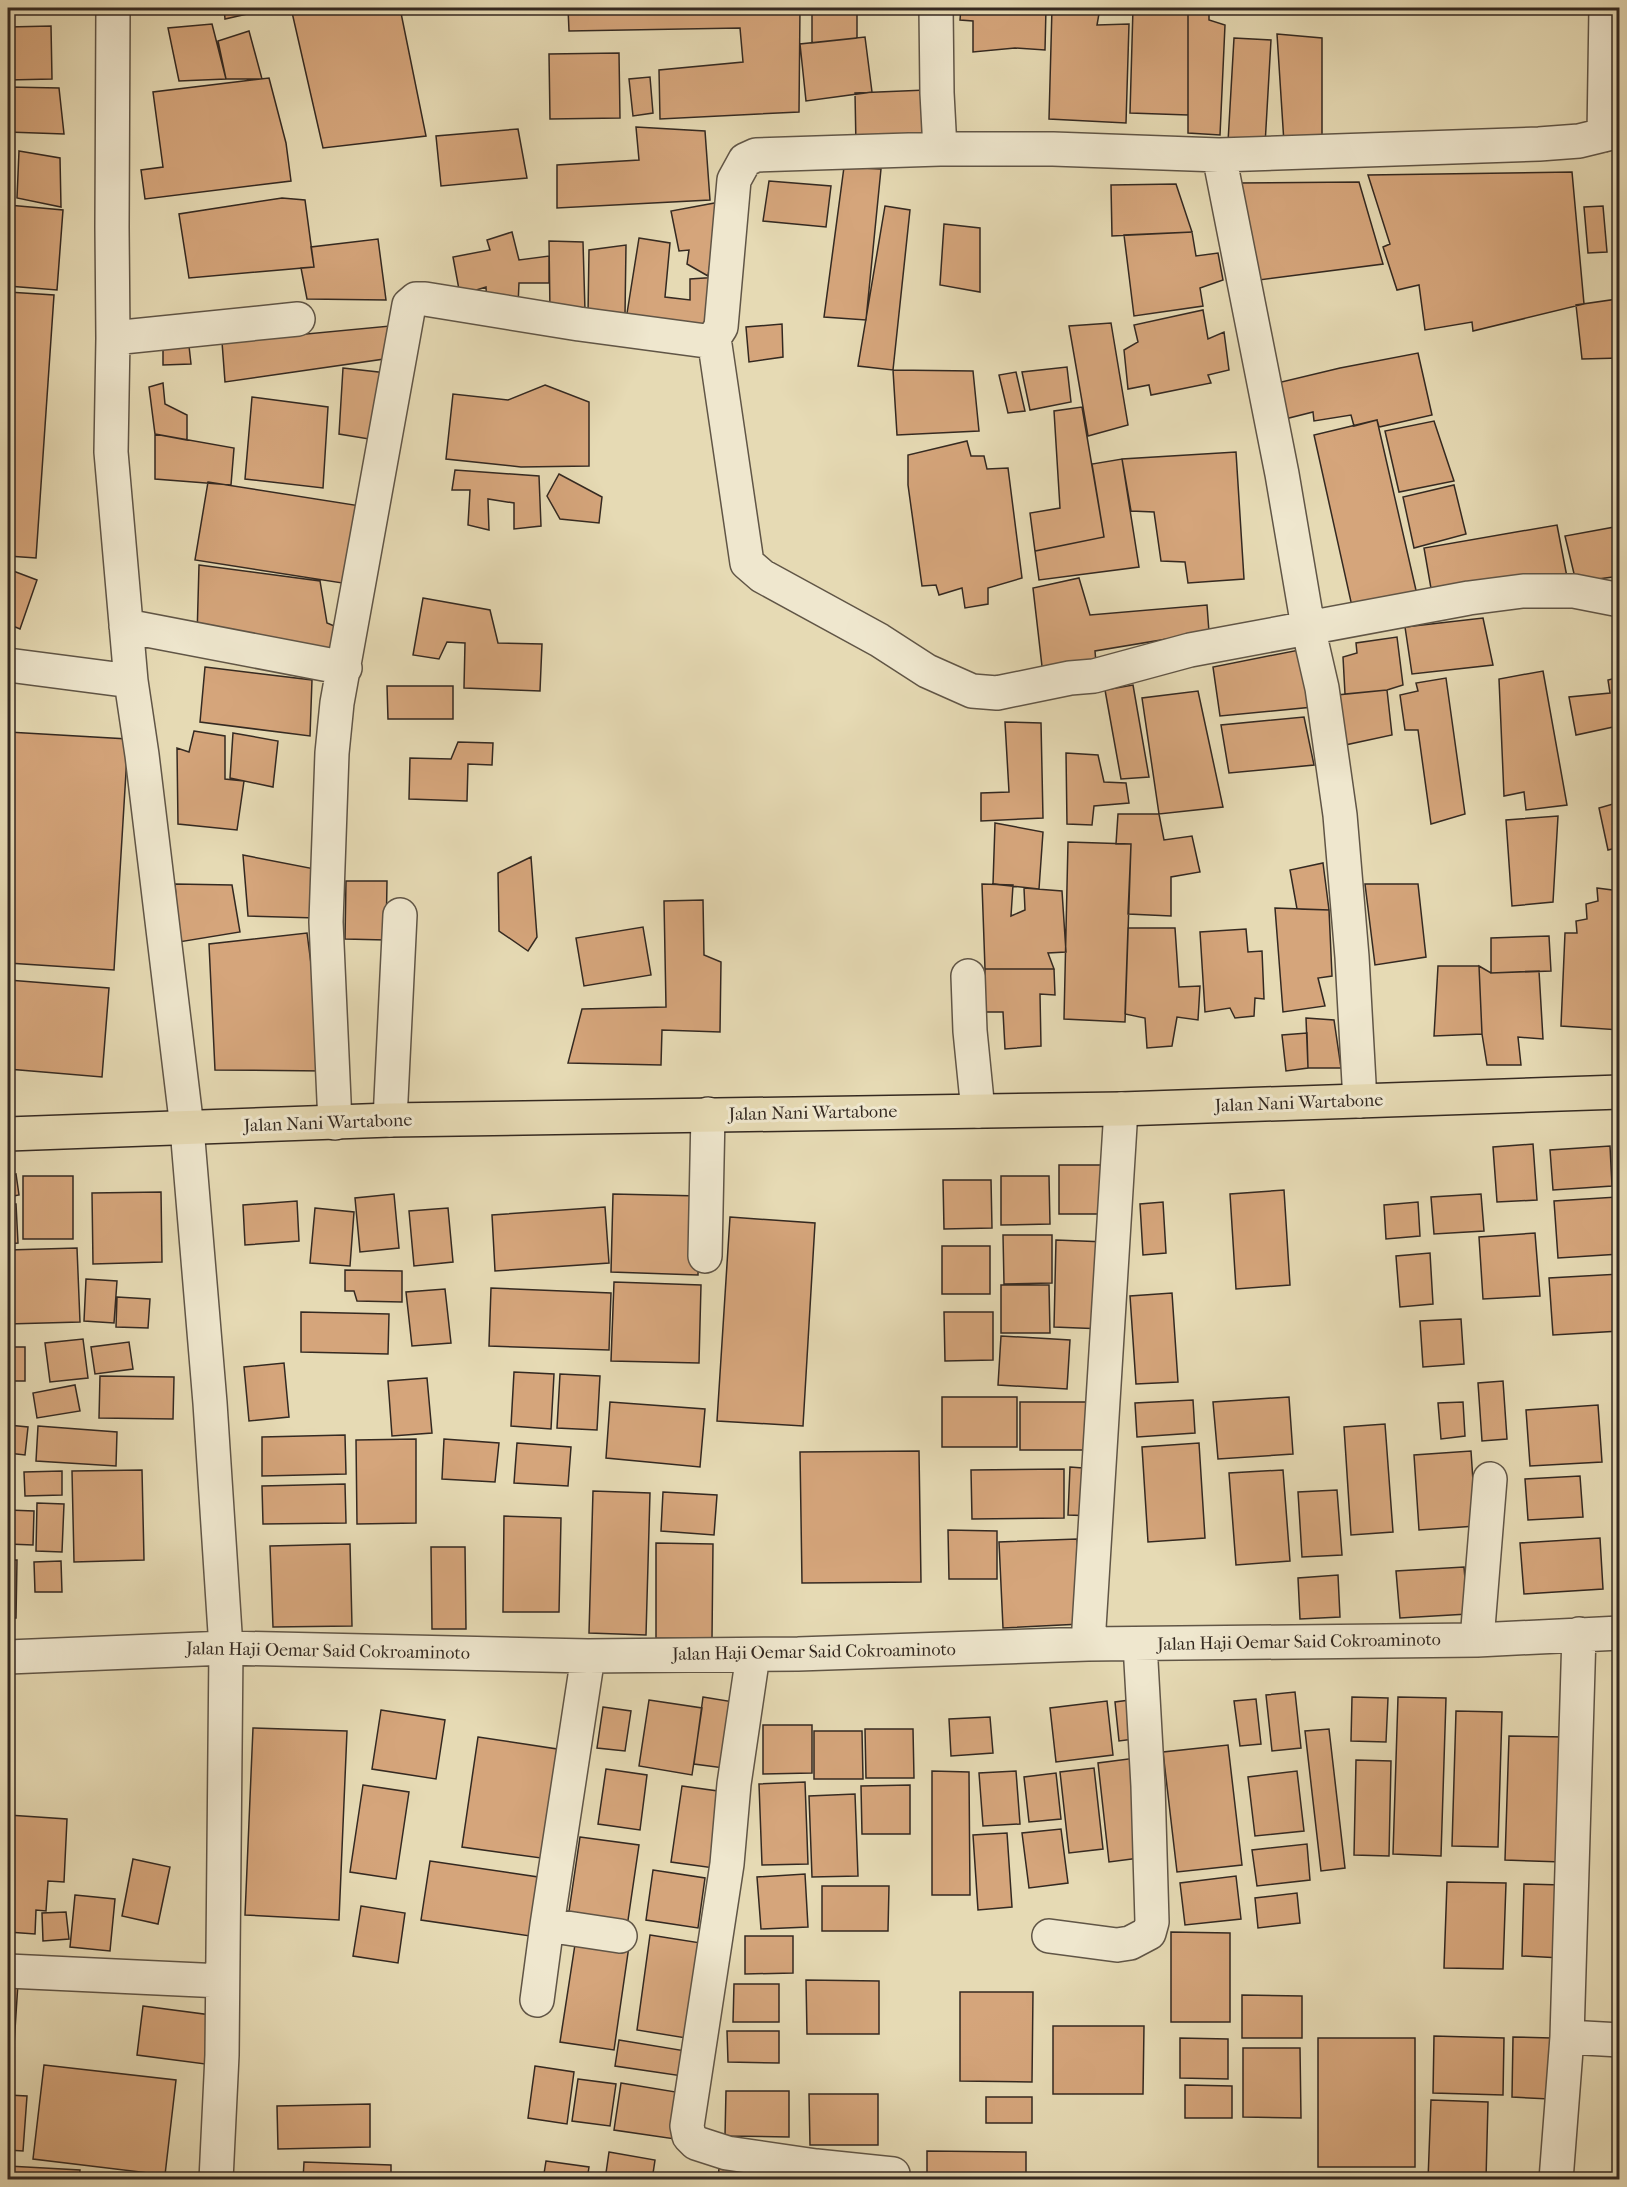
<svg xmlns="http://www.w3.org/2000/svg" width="1627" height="2187" font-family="'IM FELL French Canon',serif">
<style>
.building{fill:#d5a57b;stroke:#342921;stroke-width:1.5}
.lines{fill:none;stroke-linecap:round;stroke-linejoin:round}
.minor-casing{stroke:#605546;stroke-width:36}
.major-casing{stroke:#342921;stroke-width:36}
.minor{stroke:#efe7ce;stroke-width:33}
.major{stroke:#e6dab4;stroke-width:33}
.labels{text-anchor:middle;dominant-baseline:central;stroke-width:6;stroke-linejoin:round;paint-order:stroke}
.street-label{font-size:18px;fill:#342921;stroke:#efe7ce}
</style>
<rect width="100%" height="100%" fill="#e6dab4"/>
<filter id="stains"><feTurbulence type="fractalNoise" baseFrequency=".00333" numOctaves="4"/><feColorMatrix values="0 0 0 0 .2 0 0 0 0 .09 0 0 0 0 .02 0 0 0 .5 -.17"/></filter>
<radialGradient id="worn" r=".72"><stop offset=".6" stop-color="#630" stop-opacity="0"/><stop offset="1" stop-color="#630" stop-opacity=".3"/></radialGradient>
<path class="building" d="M224,8H273L225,19Z
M291,8H400L426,136L323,148Z
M568,8H800L799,112L660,119L659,70L743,62L740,28L569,31Z
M812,8H857V38L812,43Z
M961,8H1046L1045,50L1015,48L973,52V21L960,20Z
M1052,8H1100L1097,25L1129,24L1126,123L1049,119Z
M1133,8L1188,10V115L1130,113Z
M1188,8H1209V20L1225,25L1220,135L1188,133Z
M212,24L226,79L179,81L168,28Z
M51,26L52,79L8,80V27Z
M249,31L262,79H226L218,41Z
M1277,34L1322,38V144L1284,143Z
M865,37L872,92L806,101L800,44Z
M1234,38L1271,40L1265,145L1228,142Z
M619,53L620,118L550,119L549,54Z
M650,77L653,113L633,116L629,79Z
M269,78L286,143L291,181L145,199L141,170L163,167L153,92Z
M8,87L59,88L64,134L8,132Z
M926,90V143L856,146L855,93Z
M636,127L705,131L710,200L557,208V165L639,160Z
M518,129L527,178L441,186L436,136Z
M19,151L60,158L61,207L17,198Z
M844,167L881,169L866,320L824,317Z
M1572,172L1584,304L1473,331L1472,322L1425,330L1419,285L1397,290L1383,247L1390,244L1368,175Z
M769,181L831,186L826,227L763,221Z
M1359,182L1383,264L1259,280L1238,183Z
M1176,184L1192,232L1112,236L1111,185Z
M282,198L305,200L314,267L189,278L179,214Z
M720,202L708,276L687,264L689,250L679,251L671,211Z
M8,205L63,210L57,290L8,286Z
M885,206L910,210L893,370L858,366Z
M1603,206L1607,252L1588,253L1584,207Z
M944,224L980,228V292L940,285Z
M512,232L519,260L549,256V283H519L518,305L487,306L486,287L460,295L453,257L490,250L487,240Z
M1192,232L1196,256L1218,253L1223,280L1200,288L1203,306L1134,316L1124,235Z
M639,238L670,243L665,297L690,300V279L719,277L711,333L625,326Z
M1620,238V358L1582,359L1576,305L1617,299L1613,239Z
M378,239L386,300L307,299L301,268L314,267L311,247Z
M549,241L583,242L585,311L550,312Z
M626,245L625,315H588L589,250Z
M8,292L54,295L36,558L8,556Z
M1203,310L1208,339L1224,332L1229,370L1208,375L1211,383L1151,395L1149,385L1128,389L1124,350L1138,342L1134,325Z
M1111,323L1128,425L1088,436L1069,326Z
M782,324L783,357L749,362L746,327Z
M390,326L391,358L225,382L222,342Z
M163,336L188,337L191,364L163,365Z
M1418,353L1432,415L1379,427L1377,420L1354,426L1351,415L1314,421L1313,412L1281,420L1273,384L1340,368Z
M1067,367L1071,402L1030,410L1022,372Z
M343,368L387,373L375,440L339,434Z
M893,370L973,371L979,431L897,435Z
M1016,372L1025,411L1008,413L999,375Z
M163,383L165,404L187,415V440L155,434L149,387Z
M545,385L589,402V466L521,467L446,459L453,394L508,400Z
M252,397L328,407L323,488L245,479Z
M1082,407L1104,537L1035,551L1030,513L1060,508L1054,411Z
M1377,420L1418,599L1353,611L1314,435Z
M1434,421L1454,481L1399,492L1385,431Z
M155,434L234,448L231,485L155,479Z
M967,441L971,456H984L987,469L1008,468L1022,578L988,588V604L965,608L962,588L939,595L936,585L922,586L908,485V455Z
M1236,452L1244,579L1188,583L1185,562L1161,561L1154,512L1131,511L1122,459Z
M1122,459L1139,567L1039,580L1035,551L1104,537L1092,464Z
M455,470L539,476L541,526L514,529V503L488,499L489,530L468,525L470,490H452Z
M559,474L602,497L599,523L560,519L547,496Z
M208,482L367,507L355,585L195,560Z
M1454,485L1466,534L1414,548L1403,497Z
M1557,525L1567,577L1433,600L1424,548Z
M1620,526V576L1576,582L1565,536Z
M199,565L320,581L327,623L346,631L342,661L197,637Z
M8,569L37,580L20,629L8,624Z
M1079,578L1090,615L1207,605L1209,632L1095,651L1096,663L1043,675L1033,588Z
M423,598L490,610L498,643L542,644L540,691L464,688L465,643L447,642L439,659L413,655Z
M1483,618L1493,665L1412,674L1405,627Z
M1397,637L1403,685L1387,690L1345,694L1343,657L1357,653L1356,643Z
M1299,650L1313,707L1220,716L1213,667Z
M205,667L312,680L310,736L200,722Z
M1543,671L1567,805L1526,810L1524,792L1504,796L1499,679Z
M1620,677V743L1618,726L1576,735L1569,697L1610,693L1608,680Z
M1446,678L1465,814L1431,824L1418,730H1405L1400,695L1418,691L1416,683Z
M1133,685L1149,777L1121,779L1105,690Z
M387,686H453V719H388Z
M1387,690L1392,735L1345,745L1337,695Z
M1198,691L1223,807L1159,814L1142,698Z
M1304,717L1314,765L1229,773L1221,725Z
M1005,722L1041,723L1043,818L981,821V793L1009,792Z
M194,731L225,736V779L244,781L237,830L178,824L177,748L189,752Z
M8,732L128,739L114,970L8,963Z
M233,733L278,741L273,787L230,778Z
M458,742L493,743L492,765L468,764L467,801L409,799L410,758L451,759Z
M1066,753L1098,755L1104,782L1126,783L1129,803L1094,806L1092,825L1067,824Z
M1620,802V847L1608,850L1599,808Z
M1118,814H1159L1164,840L1192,836L1200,872L1171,877V916L1128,914L1131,844H1116Z
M1558,816L1553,902L1512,906L1506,820Z
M995,823L1043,832L1039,889L993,884Z
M1068,842L1131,844L1125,1022L1064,1019Z
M243,855L320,870L317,918L248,916Z
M531,857L537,937L528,951L499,931L498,873Z
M1323,863L1329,910L1297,909L1290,870Z
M346,881H387L386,940L345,939Z
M175,884L232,885L240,932L179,942Z
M982,884L1013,885L1011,916L1025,910L1024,888L1062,891L1066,952L1048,953L1054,969H985Z
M1365,884H1418L1426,957L1375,965Z
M1597,888L1620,891V1030L1561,1026L1565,933H1577L1576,921L1587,919L1586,904L1598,901Z
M703,900L704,955L721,962L720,1032L662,1030L661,1065L568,1063L582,1009L666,1007L664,901Z
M1275,908L1329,910L1332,976L1318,978L1325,1006L1283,1012Z
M643,927L651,975L584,986L576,938Z
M1128,928H1175L1179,987L1200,986L1198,1020L1177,1017L1172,1046L1147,1048L1145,1018L1125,1014Z
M1246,929L1248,952L1262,951L1264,999L1255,998L1254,1016L1235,1018L1230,1008L1205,1012L1200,932Z
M307,933L325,1071L215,1070L209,944Z
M1549,936L1551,971L1491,973V938Z
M1438,966H1479L1482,1034L1434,1036Z
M1479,966L1491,973L1539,971L1543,1039L1518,1037L1521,1065H1487L1482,1034Z
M985,969H1054L1055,995L1040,994L1041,1046L1005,1049L1003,1012H983Z
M8,980L109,988L102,1077L8,1069Z
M1306,1018L1334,1020L1341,1068H1308Z
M1307,1033L1308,1068L1286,1071L1282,1035Z
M1533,1144L1537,1200L1497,1202L1493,1147Z
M1610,1146L1612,1186L1553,1190L1550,1150Z
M1059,1165H1107V1214H1059Z
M16,1174L19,1195L8,1197V1176Z
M23,1176H73V1239H23Z
M1001,1176H1049L1050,1224L1001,1225Z
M943,1180H991L992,1228L944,1229Z
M1284,1190L1290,1285L1236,1289L1230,1194Z
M161,1192L162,1262L93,1264L92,1193Z
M394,1194L399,1248L360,1252L355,1198Z
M613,1194L700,1196L698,1275L611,1272Z
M1481,1194L1484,1231L1434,1234L1431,1197Z
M1617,1197L1620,1254L1558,1258L1554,1201Z
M297,1201L299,1241L245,1245L243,1205Z
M1163,1202L1166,1253L1143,1255L1140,1204Z
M1418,1202L1420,1236L1386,1239L1384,1205Z
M8,1204H16L18,1243L8,1244Z
M605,1207L609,1263L495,1271L492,1215Z
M315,1208L354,1212L350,1266L310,1263Z
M448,1208L453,1262L414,1266L409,1211Z
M730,1217L815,1223L803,1426L717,1421Z
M1535,1233L1540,1296L1483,1299L1479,1237Z
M1003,1235H1052V1283L1004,1284Z
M1056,1240L1106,1242L1104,1329L1054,1327Z
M942,1246H990V1294H942Z
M77,1248L80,1322L8,1324V1250Z
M1430,1253L1433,1304L1400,1307L1396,1256Z
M345,1270L402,1271V1302L357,1301L354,1291H345Z
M1620,1274V1331L1553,1335L1549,1278Z
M86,1279L117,1281L114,1323L84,1321Z
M614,1282L701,1285L699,1363L611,1361Z
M1001,1285H1049L1050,1333H1001Z
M491,1288L611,1293L609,1350L489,1346Z
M445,1289L451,1343L412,1346L406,1292Z
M1172,1293L1178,1382L1136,1384L1130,1296Z
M117,1297L150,1299L148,1328L116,1327Z
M301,1312L389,1314L388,1354L301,1352Z
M944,1312H993V1360L945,1361Z
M1461,1319L1464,1364L1423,1367L1420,1321Z
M1001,1336L1070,1340L1067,1389L998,1385Z
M83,1339L88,1378L50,1382L45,1343Z
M129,1342L133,1369L95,1374L91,1347Z
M8,1347H25V1381H8Z
M284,1363L289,1417L249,1421L244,1367Z
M514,1372L554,1374L551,1429L511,1426Z
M560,1374L600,1376L597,1430L557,1428Z
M100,1376L174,1377L173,1419L99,1418Z
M427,1378L432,1433L392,1436L388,1381Z
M1503,1381L1507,1439L1482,1441L1478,1383Z
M75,1385L80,1411L37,1418L33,1393Z
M942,1397H1017V1447H942Z
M1289,1397L1293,1454L1218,1459L1213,1402Z
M1193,1400L1195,1433L1137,1437L1135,1403Z
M610,1402L705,1409L700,1467L606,1458Z
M1020,1402H1100L1099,1450H1020Z
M1463,1402L1465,1436L1441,1439L1438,1403Z
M1598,1405L1602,1462L1530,1466L1526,1410Z
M1385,1424L1393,1532L1351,1535L1344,1427Z
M8,1425L28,1427L25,1455L8,1453Z
M38,1426L117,1432L116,1466L36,1461Z
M345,1435L346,1474L262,1476V1437Z
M416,1439V1523L357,1524L356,1440Z
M444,1439L499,1443L495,1482L442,1479Z
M517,1443L571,1447L568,1486L514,1483Z
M1199,1443L1205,1538L1148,1542L1142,1447Z
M919,1451L921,1582L802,1583L800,1452Z
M1471,1451L1476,1526L1419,1530L1414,1455Z
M1070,1467L1096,1469L1095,1516L1068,1515Z
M1064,1469V1518L972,1519L971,1470Z
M142,1470L144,1560L74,1562L72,1471Z
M1283,1470L1290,1561L1236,1565L1229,1473Z
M62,1471V1495L25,1496L24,1472Z
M1580,1476L1583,1517L1528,1520L1525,1479Z
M345,1484L346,1523L263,1524L262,1486Z
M1337,1490L1342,1555L1302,1557L1298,1492Z
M593,1491L650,1493L646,1635L589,1633Z
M663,1492L717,1495L714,1535L661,1531Z
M37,1503L64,1504L62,1552L36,1551Z
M8,1510L34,1511L33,1545L8,1544Z
M504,1516L561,1518L559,1612H503Z
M948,1530L997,1531V1579H949Z
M1600,1538L1603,1589L1524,1594L1520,1543Z
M1077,1539L1081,1624L1003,1628L999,1542Z
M656,1543L713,1544L712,1639L656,1638Z
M350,1544L352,1626L273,1627L270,1546Z
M431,1547H465L466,1629H432Z
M8,1560H17L16,1618H8Z
M61,1561L62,1592H35L34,1562Z
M1464,1567L1468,1614L1400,1618L1396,1571Z
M1338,1575L1340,1617L1300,1619L1298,1578Z
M1295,1692L1301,1748L1272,1751L1266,1695Z
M703,1697L734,1702L724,1768L694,1764Z
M1352,1697L1388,1698L1386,1742L1351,1741Z
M1398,1697L1446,1698L1441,1856L1393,1854Z
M1137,1699L1141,1738L1119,1741L1115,1702Z
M1256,1699L1261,1744L1240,1746L1234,1701Z
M649,1700L702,1708L692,1775L639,1766Z
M1107,1701L1113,1755L1056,1762L1050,1708Z
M603,1707L631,1711L625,1751L597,1748Z
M381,1710L445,1720L436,1779L372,1769Z
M1456,1711L1502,1712L1498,1847L1452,1846Z
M990,1717L993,1753L951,1756L949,1719Z
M763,1725H812V1773L763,1774Z
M253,1728L347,1731L339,1920L245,1915Z
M865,1729H913L914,1778H866Z
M1329,1729L1345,1868L1321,1871L1305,1731Z
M814,1731H862L863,1779H814Z
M1509,1736L1565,1737L1562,1862L1505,1860Z
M478,1737L557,1749L541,1858L462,1847Z
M1228,1745L1242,1865L1177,1872L1163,1752Z
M1136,1758L1147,1857L1109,1862L1098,1763Z
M1356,1760L1391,1761L1389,1856L1354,1855Z
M1094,1768L1103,1849L1069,1853L1060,1772Z
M606,1769L647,1775L640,1830L598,1824Z
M932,1771L969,1772L970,1895H932Z
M1016,1771L1020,1824L983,1826L979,1773Z
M1297,1771L1304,1831L1255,1836L1248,1777Z
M1056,1773L1061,1819L1029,1822L1024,1777Z
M805,1782L808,1864L762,1865L759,1784Z
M363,1785L409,1792L396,1879L350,1872Z
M910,1785V1834H862L861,1786Z
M682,1786L725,1792L714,1868L671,1862Z
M855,1794L858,1876L812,1877L809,1796Z
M8,1815L67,1819L64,1882L48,1881L46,1911L36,1910L35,1934L8,1932Z
M1061,1829L1068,1883L1029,1888L1022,1833Z
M1007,1833L1012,1907L978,1910L973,1835Z
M580,1837L639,1845L627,1927L568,1918Z
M1307,1844L1310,1880L1257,1886L1252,1850Z
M133,1859L170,1867L158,1924L122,1916Z
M430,1861L538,1877L530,1936L421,1920Z
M653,1870L705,1878L698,1928L646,1920Z
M805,1874L808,1927L761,1929L757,1877Z
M1236,1876L1241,1919L1185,1925L1180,1883Z
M1447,1882L1506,1883L1503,1969L1444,1968Z
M1524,1884L1563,1885L1561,1958L1522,1956Z
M822,1886H889L888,1931H822Z
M1297,1893L1300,1923L1258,1928L1255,1898Z
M75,1895L115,1899L110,1951L70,1947Z
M361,1906L405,1913L398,1963L353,1956Z
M66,1912L69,1939L43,1941L42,1913Z
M1171,1932L1230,1933V2022H1171Z
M650,1935L701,1943L686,2038L637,2030Z
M745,1936H793V1973L745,1974Z
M576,1938L629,1946L614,2050L560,2042Z
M806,1980L879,1981V2034H807Z
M8,1982L18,1983L11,2092H8Z
M734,1984H779V2022H733Z
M960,1992H1033L1032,2082L960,2081Z
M1242,1995L1302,1996V2038H1242Z
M143,2006L211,2015L205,2064L137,2055Z
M1053,2026H1144L1143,2094H1053Z
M727,2031H779V2063L728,2062Z
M1434,2036L1504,2038L1503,2095L1433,2093Z
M1513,2037L1551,2038L1549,2099L1512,2097Z
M1180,2038L1228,2039V2079L1180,2078Z
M1318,2038H1415V2167H1318Z
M619,2040L692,2052L689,2077L615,2066Z
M1243,2048H1300L1301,2118L1243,2117Z
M44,2065L176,2080L165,2175L33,2159Z
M535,2066L574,2072L567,2124L528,2118Z
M578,2079L616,2084L610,2126L572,2121Z
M621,2083L682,2093L675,2139L614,2130Z
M1185,2085L1232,2086V2118H1185Z
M726,2091H789V2137L725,2136Z
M809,2094H878V2145H810Z
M8,2095L27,2096L23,2151L8,2150Z
M986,2097H1032V2123H986Z
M1431,2100L1488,2102L1486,2180H1428Z
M370,2104V2147L278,2149L277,2106Z
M927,2151L1026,2152V2180H927Z
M609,2152L655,2160L652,2180H605Z
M546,2161L589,2167L587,2180H543Z
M304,2162L391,2165V2180H303Z
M8,2166L80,2170L79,2180H8Z
M719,2168L762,2174V2180H718Z"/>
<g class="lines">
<g class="minor-casing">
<path id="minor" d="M113,8L112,227L113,338L111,452L131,681L142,755L187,1128L210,1403L226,1648L222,2055L216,2180
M936,8L937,93L940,149H1053L1219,155L1539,144L1579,141L1620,131
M1604,135L1606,8
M1219,155L1282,474L1308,627L1322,688L1340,815L1352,957L1360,1101
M113,338L298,319
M714,338L747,563L762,576L879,640L927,671L972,691L997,693L1070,678L1094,676L1190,650L1469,598L1523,591H1574L1620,600
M126,626L345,668
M8,665L131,681
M968,976L970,1031L978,1111
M390,1120L400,915
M335,1123L326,922L332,753L337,703L409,305L416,299H425L579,324L706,341L714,338L721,327L734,180L745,160L756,155L940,149
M705,1256L708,1114
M1477,1640L1490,1479
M1088,1644L1121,1109
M753,1655L734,1784L727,1864L687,2126L689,2136L696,2143L727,2153L816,2166L893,2174
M588,1656L547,1925L620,1936
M8,1657L226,1648L588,1656L798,1654L1088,1644L1477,1640L1620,1633
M1049,1936L1117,1945L1130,1943L1149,1933L1152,1922L1148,1786L1140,1644
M8,1971L222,1981
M537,2000L547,1925
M1567,2037L1620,2040
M1556,2180L1567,2037L1579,1634"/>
</g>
<g class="major-casing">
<path id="major" d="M8,1134L390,1120L1121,1109L1620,1092"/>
</g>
<use href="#minor" class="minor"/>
<use href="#major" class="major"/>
</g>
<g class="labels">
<g class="street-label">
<text transform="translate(1299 1103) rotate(-2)">Jalan Nani Wartabone</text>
<text transform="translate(813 1113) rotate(-1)">Jalan Nani Wartabone</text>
<text transform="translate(328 1123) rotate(-2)">Jalan Nani Wartabone</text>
<text transform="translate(1299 1642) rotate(-1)">Jalan Haji Oemar Said Cokroaminoto</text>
<text transform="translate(328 1651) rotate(1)">Jalan Haji Oemar Said Cokroaminoto</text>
<text transform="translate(814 1652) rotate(-1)">Jalan Haji Oemar Said Cokroaminoto</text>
</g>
</g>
<rect width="1627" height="2187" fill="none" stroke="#e6dab4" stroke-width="30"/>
<rect x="9" y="9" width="1609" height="2169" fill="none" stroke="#342921" stroke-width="3"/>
<rect x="15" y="15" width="1597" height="2157" fill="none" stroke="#342921" stroke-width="1.5"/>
<rect width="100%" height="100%" filter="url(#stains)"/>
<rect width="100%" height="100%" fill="url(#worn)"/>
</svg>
